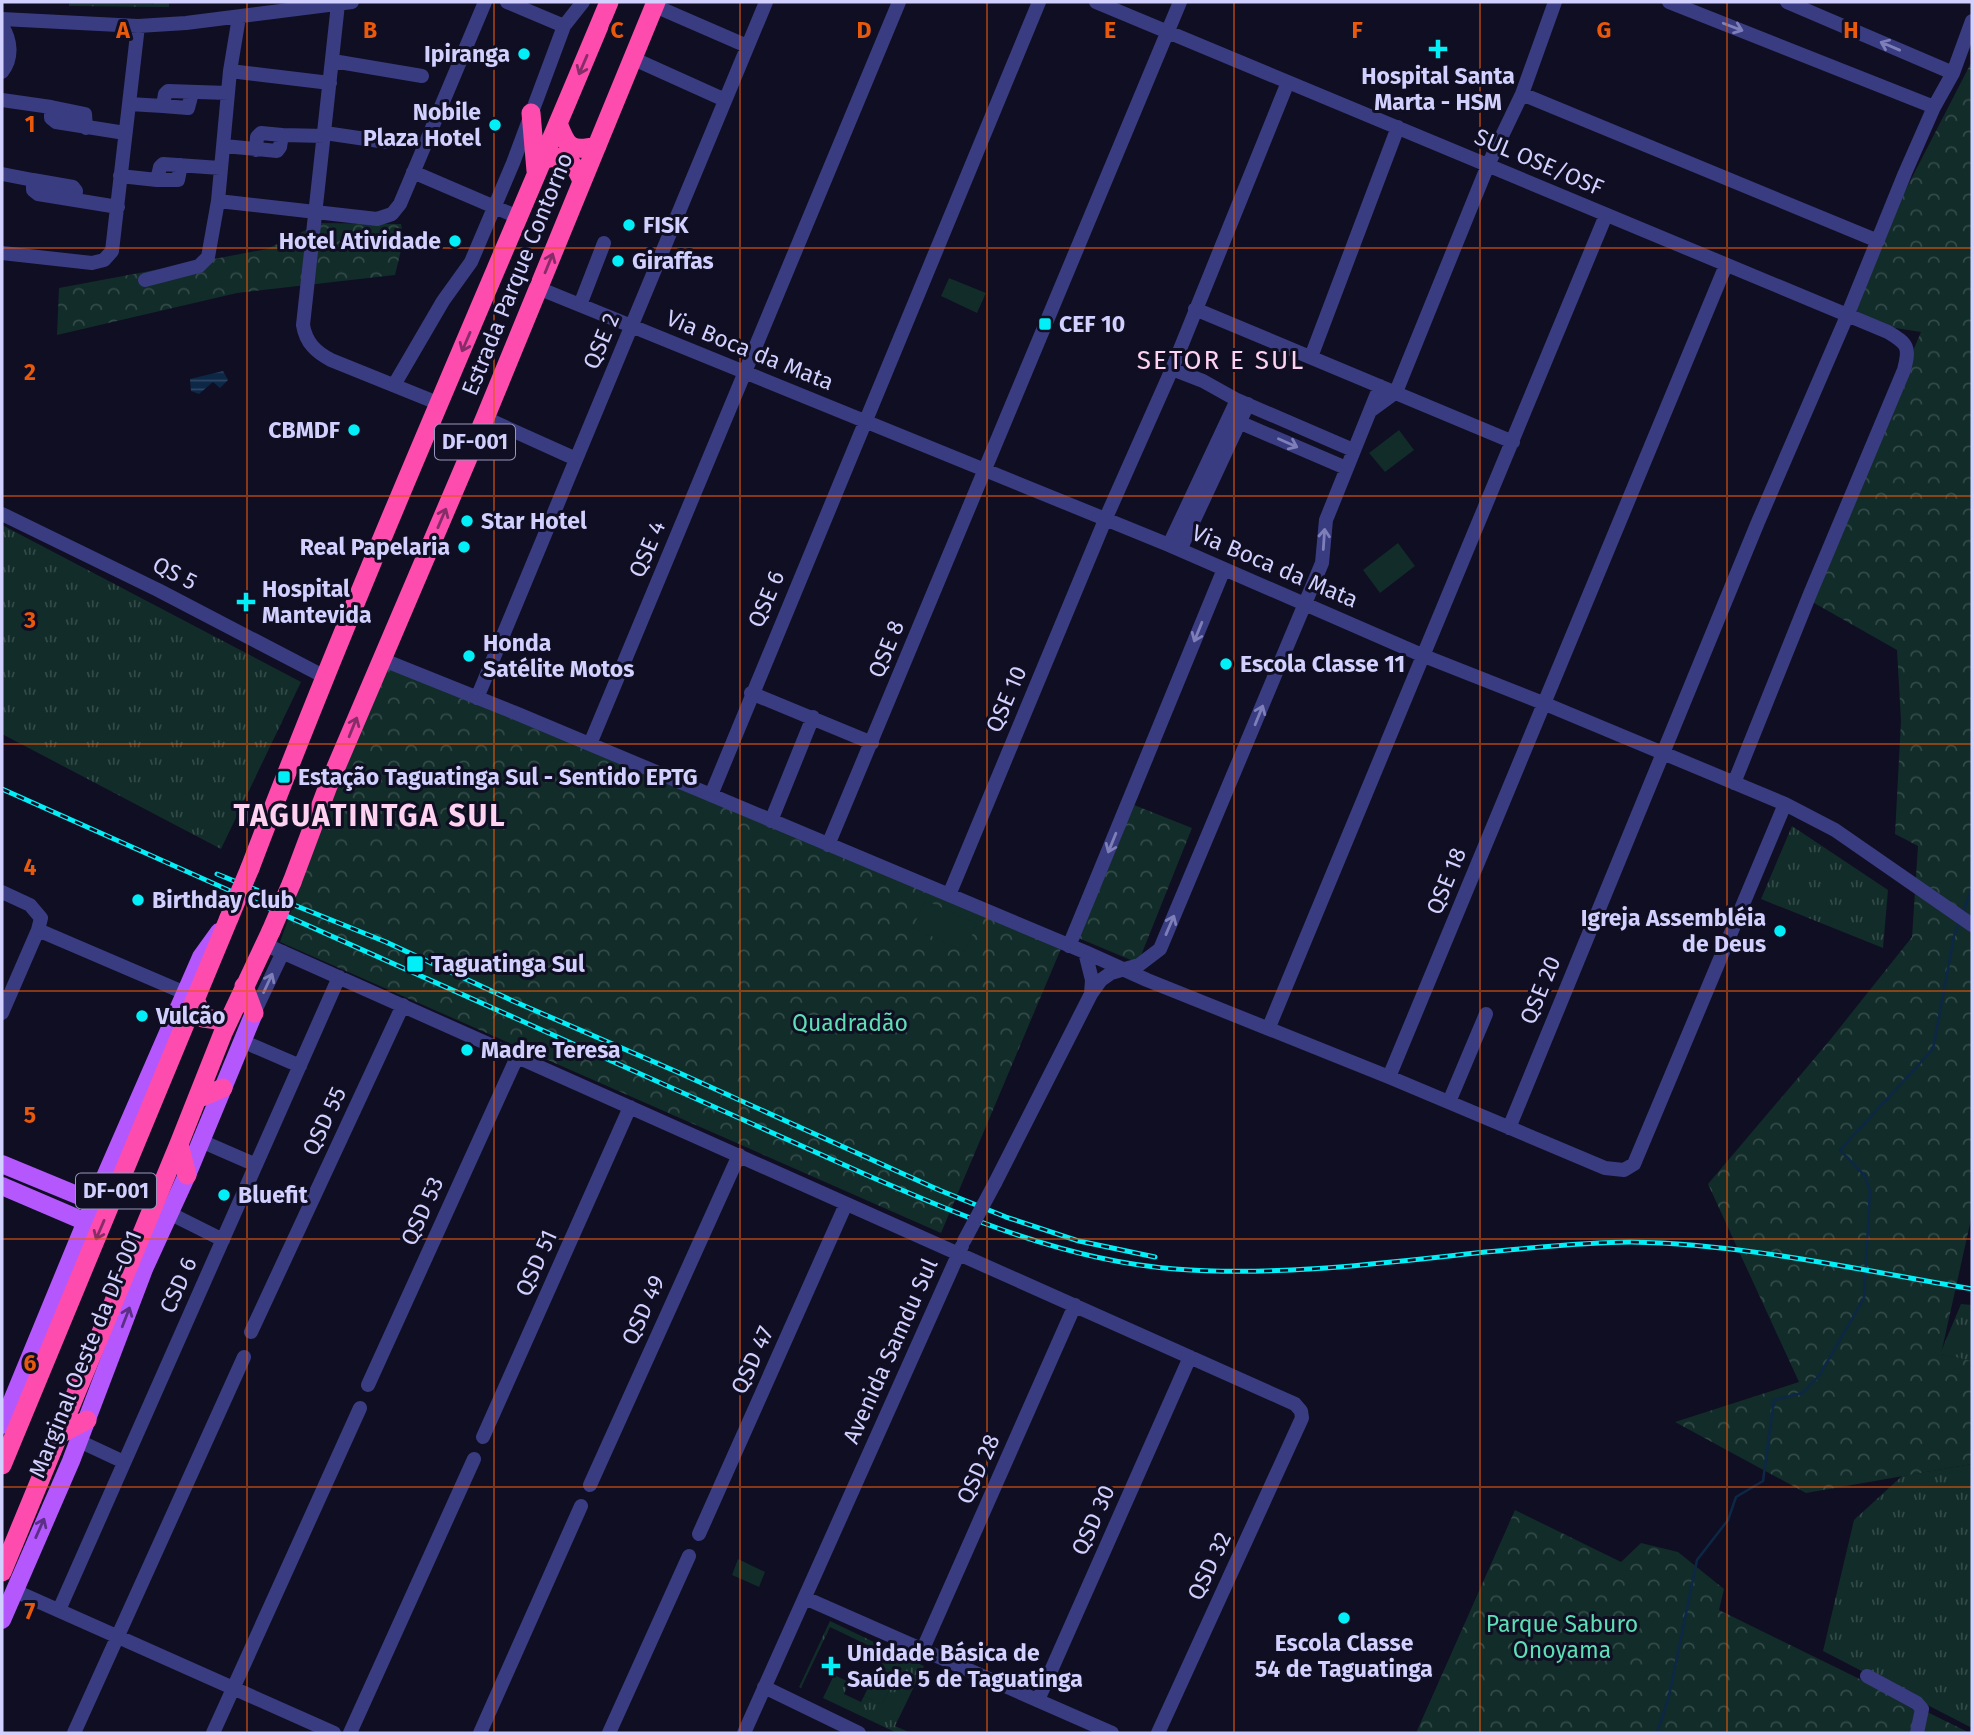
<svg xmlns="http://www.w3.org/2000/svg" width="1974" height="1735" font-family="'Fira Sans',sans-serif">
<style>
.grass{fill:url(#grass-tufts)}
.forest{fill:url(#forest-crowns)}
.pitch{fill:#112c29}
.water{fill:url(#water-rules)}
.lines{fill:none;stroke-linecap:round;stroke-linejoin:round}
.stream{stroke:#0d2747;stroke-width:2.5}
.minor{stroke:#393c81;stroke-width:14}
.major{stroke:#b458fd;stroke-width:18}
.highway{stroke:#fd4cad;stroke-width:19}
.rail-casing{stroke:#03eff7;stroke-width:5}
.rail{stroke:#100e22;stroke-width:2.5;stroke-dasharray:8;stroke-linecap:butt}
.minor-bridge{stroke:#393c81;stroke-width:14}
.highway-bridge{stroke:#fd4cad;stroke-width:19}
.oneway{stroke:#7e7fb9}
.oneway2{stroke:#862d68}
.oneway3{stroke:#5a2f85}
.grid{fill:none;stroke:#e8590c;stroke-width:2;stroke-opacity:0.55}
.poi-dot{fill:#03eff7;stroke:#100e22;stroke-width:2.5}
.labels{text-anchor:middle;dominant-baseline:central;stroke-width:6;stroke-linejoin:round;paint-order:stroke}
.shield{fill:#100e22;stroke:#9896bc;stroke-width:2}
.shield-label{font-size:21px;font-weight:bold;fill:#d2d0fe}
.poi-label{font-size:23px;font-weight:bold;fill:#d2d0fe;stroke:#100e22;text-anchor:start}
.street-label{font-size:23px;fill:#d2d0fe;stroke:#100e22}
.park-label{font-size:23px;fill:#5ddeb5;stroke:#100e22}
.quarter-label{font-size:26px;letter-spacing:2px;fill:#fed2f1;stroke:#100e22}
.district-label{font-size:30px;font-weight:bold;letter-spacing:2px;fill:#fed2f1;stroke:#100e22}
.grid-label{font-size:23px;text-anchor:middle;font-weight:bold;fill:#e8590c;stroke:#100e22;stroke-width:6;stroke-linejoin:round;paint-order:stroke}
</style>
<defs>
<pattern id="grass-tufts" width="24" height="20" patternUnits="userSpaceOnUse" patternTransform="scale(1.75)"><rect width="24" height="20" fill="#112c29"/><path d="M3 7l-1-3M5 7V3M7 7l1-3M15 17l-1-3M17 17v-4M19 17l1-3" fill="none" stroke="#334a49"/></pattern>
<pattern id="forest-crowns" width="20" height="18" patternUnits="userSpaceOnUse" patternTransform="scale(1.75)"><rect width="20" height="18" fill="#112c29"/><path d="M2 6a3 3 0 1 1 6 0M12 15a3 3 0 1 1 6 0" fill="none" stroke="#334a49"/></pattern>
<pattern id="water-rules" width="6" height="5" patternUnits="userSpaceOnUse" patternTransform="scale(1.75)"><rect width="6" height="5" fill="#0d2747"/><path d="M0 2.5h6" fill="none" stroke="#2f4563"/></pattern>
</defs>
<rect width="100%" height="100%" fill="#100e22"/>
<path class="grass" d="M69,2L154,4V2H169V7L69,6Z
M2,525L301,682L221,849L2,734Z
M1792,826L1888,890L1883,948L1761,899Z
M1961,1304L1972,1305V1361L1940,1354Z
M1972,1464V1728L1823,1651L1854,1520L1902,1476Z
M830,1621L924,1666L895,1726L911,1733H897L823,1698L834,1675L849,1682L844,1694L861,1702L864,1696L882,1704L897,1674L879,1665L884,1653L830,1627L801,1688L799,1687Z"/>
<path class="forest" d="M1972,61V1215L1941,1354L1972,1361V1464L1806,1493L1675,1422L1799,1382L1708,1184L1830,1040L1912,937L1918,846L1895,834L1901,721L1897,650L1807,599L1921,332L1839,319Z
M320,223L401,224L404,238L395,275L237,293L57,335L59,288L267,249Z
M381,659L1063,944L941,1233L280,942Z
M1134,805L1192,828L1138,963L1076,937Z
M1515,1510L1621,1562L1641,1543L1678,1552L1724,1589L1719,1610L1970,1733H1416Z"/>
<path class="pitch" d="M949,278L986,293L977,313L941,296Z
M1399,430L1414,450L1385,472L1369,453Z
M1398,543L1415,566L1380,593L1363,570Z
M925,900L977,924L965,951L913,928Z
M738,1559L765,1572L759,1587L732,1575Z
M879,1665L897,1674L882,1705L864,1696Z"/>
<path class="water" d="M223,371L228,380L220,388L213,382L199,394L191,391L190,379Z"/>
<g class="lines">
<path class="stream" d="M1963,912L1972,889
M1657,1733L1669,1696L1697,1560L1728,1520L1736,1497L1763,1481L1774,1400L1802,1393L1819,1376L1864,1298L1870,1191L1865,1176L1840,1150L1933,1049L1954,936L1960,921"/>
<path class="minor" d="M507,2L564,26
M1096,2L1888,332C1908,344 1910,347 1904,370L1810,594L1734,783
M1669,2L1934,107
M1787,2L1953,73
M338,4L303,325C306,343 316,352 331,360L440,404
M655,6L747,46
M2,19L138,26L186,23L352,2
M2,26C11,40 13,58 2,72
M634,59L725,100
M333,61L422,76
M230,71L330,83
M1522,94L1878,241
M2,100L51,107V118L56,122L125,133
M129,104L163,106L165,94L168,91L228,93
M163,106L188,108L192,93
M51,107L85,114L86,128
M325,133L386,142
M224,146L277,151L280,147L282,135L325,136
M256,150L257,137L261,133L282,135
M413,172L518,217
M2,174L33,180V190L38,194L118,207
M120,176L157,180L160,167L163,164L220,168
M33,180L73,187L76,191L75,200
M157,180H178L181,165
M218,201L377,219L392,214L400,204L485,2
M2,253L92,263L104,260L112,251L138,26
M145,280L199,266L208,257L218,201L230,71L239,17
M538,288L1169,545L1424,656L1543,703L1785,804L1835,830L1972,925
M580,305L604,243
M1195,309L1513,442
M1311,357L1398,127
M1172,369L1203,381L1237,400L1353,450
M394,385L443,301L471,262L513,163L564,26L583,2
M1370,411L1396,392L1488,165L1522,94L1555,2
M485,418L576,459
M1234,420L1346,468
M2,514L158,590L325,677
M1169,545L1237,400
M1180,550L1248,404
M381,659L518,714L1085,952L1147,980L1389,1077L1605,1168L1624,1170L1634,1164L1785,804
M751,693L872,743
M477,698L766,2
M590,744L899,2
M711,795L1039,2
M771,821L813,717
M828,845L1180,2
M2,892L30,905L41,918L38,930L2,1013
M949,895L1105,520L1172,369L1288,82
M38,930L185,993
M264,944L1295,1404L1301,1411L1302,1418L1158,1733
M1069,946L1224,569
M1085,952L1092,980L1091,994
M254,1013L283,952
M1269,1027L1606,215
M242,1041L300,1066
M1389,1077L1726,265
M1449,1102L1486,1014
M1509,1128L1758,522L1847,316L1905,173L1934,107L1953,73L1972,21
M201,1141L256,1165
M995,1183L1091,994L1101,980L1111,973L1139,965L1160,949L1322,563L1326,520L1380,386
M169,1213L223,1240
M251,1332L403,1005
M368,1385L517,1057
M483,1437L630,1107
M79,1441L124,1462
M590,1485L739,1155
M699,1534L846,1204
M15,1591L334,1733
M805,1598L1112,1733
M59,1610L339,977
M922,1651L1075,1305
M1867,1676L1917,1703L1922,1709L1917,1733
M764,1687L859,1733
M1038,1700L1190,1357
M74,1733L244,1357
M213,1733L360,1408
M350,1733L474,1459
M480,1733L581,1506
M609,1733L689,1556
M744,1733L962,1246"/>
<path class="major" d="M2,1164L94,1202
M2,1186L86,1222
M2,1425L94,1202L201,957L219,932
M2,1620L71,1461L144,1269L187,1175L254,1013"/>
<path class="highway" d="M531,113L536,171
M558,123C567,147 570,152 597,146
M541,161C564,151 573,160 582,181
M250,868C361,576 489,290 609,2
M292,882L328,786L485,418L656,2
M244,986L254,1013
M196,1001L203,1018L218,1020L230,1018
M197,1099L223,1088
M179,1144L187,1175
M58,1435L87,1420
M2,1465L229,918
M2,1572L179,1144L223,1033L271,931"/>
<g class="rail-casing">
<path id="rail" d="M2,789L869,1176C967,1218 1067,1261 1175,1269C1278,1277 1383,1263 1485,1252C1534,1248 1582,1242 1631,1242C1746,1244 1859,1270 1972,1289
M217,874L386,942L513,1001L675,1071L939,1190L1006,1217L1079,1241L1155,1257"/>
</g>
<use href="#rail" class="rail"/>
<path class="minor-bridge" d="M964,1241L995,1183"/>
<path class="highway-bridge" d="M229,918L250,868
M271,931L292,882"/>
</g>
<defs><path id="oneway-shaft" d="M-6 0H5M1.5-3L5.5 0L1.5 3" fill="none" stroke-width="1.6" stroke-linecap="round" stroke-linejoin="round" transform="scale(1.75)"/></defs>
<g class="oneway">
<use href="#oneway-shaft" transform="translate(1733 27) rotate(21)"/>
<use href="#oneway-shaft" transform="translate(1890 46) rotate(-157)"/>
<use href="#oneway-shaft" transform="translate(1288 443) rotate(24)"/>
<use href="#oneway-shaft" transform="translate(1324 539) rotate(-86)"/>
<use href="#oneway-shaft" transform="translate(1198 632) rotate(112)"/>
<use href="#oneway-shaft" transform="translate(1259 715) rotate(-68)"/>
<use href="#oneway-shaft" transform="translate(1112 843) rotate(112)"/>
<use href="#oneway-shaft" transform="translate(1170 925) rotate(-67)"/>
<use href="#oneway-shaft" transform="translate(268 983) rotate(-65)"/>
</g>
<g class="oneway2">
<use href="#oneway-shaft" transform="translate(583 65) rotate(113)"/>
<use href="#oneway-shaft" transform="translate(549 263) rotate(-68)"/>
<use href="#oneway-shaft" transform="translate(466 342) rotate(113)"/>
<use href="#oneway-shaft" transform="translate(442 518) rotate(-67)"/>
<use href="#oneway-shaft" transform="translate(353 727) rotate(-68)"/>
<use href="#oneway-shaft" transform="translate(100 1230) rotate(113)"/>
</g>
<g class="oneway3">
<use href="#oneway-shaft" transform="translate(126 1317) rotate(-69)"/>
<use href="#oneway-shaft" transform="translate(40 1528) rotate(-66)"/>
</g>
<path class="grid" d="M247,2V1733M494,2V1733M740,2V1733M987,2V1733M1234,2V1733M1480,2V1733M1727,2V1733M2,248H1972M2,496H1972M2,744H1972M2,991H1972M2,1239H1972M2,1487H1972"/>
<g class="poi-dot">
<path d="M1434.5 38.5h7v7h7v7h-7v7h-7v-7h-7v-7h7z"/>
<circle cx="524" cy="54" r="7"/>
<circle cx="495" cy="125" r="7"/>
<circle cx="629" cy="225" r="7"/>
<circle cx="455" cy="241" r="7"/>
<circle cx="618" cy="261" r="7"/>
<rect x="1038" y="317" width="14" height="14" rx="3.5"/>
<circle cx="354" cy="430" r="7"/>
<circle cx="467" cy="521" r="7"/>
<circle cx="464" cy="547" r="7"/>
<path d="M242.5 591.5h7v7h7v7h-7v7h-7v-7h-7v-7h7z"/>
<circle cx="469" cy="656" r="7"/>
<circle cx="1226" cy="664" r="7"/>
<rect x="277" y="770" width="14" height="14" rx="3.5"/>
<circle cx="138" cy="900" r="7"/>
<circle cx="1780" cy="931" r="7"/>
<rect x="406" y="955" width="18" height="18" rx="3.5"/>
<circle cx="142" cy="1016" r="7"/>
<circle cx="467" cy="1050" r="7"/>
<circle cx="224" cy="1195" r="7"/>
<circle cx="1344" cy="1618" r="7"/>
<path d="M827.5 1655.5h7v7h7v7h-7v7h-7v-7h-7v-7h7z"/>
</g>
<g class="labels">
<g class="shield">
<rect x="435" y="424.5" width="80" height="35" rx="5"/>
<rect x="76" y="1173.5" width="80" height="35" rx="5"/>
</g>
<g class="shield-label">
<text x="475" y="442">DF-001</text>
<text x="116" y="1191">DF-001</text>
</g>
<g class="poi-label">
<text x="510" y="54" text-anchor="end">Ipiranga</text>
<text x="1438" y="76" text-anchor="middle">Hospital Santa<tspan x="1438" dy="26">Marta - HSM</tspan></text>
<text x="481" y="112" text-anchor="end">Nobile<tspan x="481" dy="26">Plaza Hotel</tspan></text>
<text x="643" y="225">FISK</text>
<text x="441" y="241" text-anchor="end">Hotel Atividade</text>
<text x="632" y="261">Giraffas</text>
<text x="1059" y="324">CEF 10</text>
<text x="340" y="430" text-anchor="end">CBMDF</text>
<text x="481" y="521">Star Hotel</text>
<text x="450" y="547" text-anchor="end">Real Papelaria</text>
<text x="262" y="589">Hospital<tspan x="262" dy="26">Mantevida</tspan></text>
<text x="483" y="643">Honda<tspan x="483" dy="26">Satélite Motos</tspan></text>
<text x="1240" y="664">Escola Classe 11</text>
<text x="298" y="777">Estação Taguatinga Sul - Sentido EPTG</text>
<text x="152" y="900">Birthday Club</text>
<text x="1766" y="918" text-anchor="end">Igreja Assembléia<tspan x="1766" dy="26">de Deus</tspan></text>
<text x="431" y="964">Taguatinga Sul</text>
<text x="156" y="1016">Vulcão</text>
<text x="481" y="1050">Madre Teresa</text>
<text x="238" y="1195">Bluefit</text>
<text x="1344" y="1643" text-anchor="middle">Escola Classe<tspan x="1344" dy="26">54 de Taguatinga</tspan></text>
<text x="847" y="1653">Unidade Básica de<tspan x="847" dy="26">Saúde 5 de Taguatinga</tspan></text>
</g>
<g class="street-label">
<text transform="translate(1539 162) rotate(23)">SUL OSE/OSF</text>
<text transform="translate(517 274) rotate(-68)">Estrada Parque Contorno</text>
<text transform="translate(601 341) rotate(-67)">QSE 2</text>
<text transform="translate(750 350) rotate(22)">Via Boca da Mata</text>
<text transform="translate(647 549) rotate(-67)">QSE 4</text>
<text transform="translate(1275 566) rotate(23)">Via Boca da Mata</text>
<text transform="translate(175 573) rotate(27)">QS 5</text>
<text transform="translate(766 599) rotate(-67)">QSE 6</text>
<text transform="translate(886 649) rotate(-68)">QSE 8</text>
<text transform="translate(1006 699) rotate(-67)">QSE 10</text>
<text transform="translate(1446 881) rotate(-68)">QSE 18</text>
<text transform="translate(1540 990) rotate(-68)">QSE 20</text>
<text transform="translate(324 1121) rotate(-65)">QSD 55</text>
<text transform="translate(422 1211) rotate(-66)">QSD 53</text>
<text transform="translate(536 1263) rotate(-66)">QSD 51</text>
<text transform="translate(178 1285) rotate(-66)">CSD 6</text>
<text transform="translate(643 1310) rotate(-66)">QSD 49</text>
<text transform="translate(890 1351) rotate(-66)">Avenida Samdu Sul</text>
<text transform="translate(85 1354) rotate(-68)">Marginal Oeste da DF-001</text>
<text transform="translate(752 1360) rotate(-66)">QSD 47</text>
<text transform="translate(978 1469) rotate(-66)">QSD 28</text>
<text transform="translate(1093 1520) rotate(-66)">QSD 30</text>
<text transform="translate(1209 1566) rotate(-65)">QSD 32</text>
</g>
<g class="park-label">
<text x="850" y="1023">Quadradão</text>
<text x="1562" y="1624">Parque Saburo<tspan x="1562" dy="26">Onoyama</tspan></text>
</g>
<g class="quarter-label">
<text x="1221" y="360">SETOR E SUL</text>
</g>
<g class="district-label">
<text x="370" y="816">TAGUATINTGA SUL</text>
</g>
</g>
<g class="grid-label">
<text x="123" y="38">A</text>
<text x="370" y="38">B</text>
<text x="617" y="38">C</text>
<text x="864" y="38">D</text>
<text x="1110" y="38">E</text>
<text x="1357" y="38">F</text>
<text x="1604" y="38">G</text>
<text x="1851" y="38">H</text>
<text x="30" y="132">1</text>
<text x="30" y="380">2</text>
<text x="30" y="628">3</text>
<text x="30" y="875">4</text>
<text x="30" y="1123">5</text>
<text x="30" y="1371">6</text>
<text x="30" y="1619">7</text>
</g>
<rect width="1974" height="1735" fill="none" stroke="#d2d0fe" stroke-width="7"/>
</svg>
